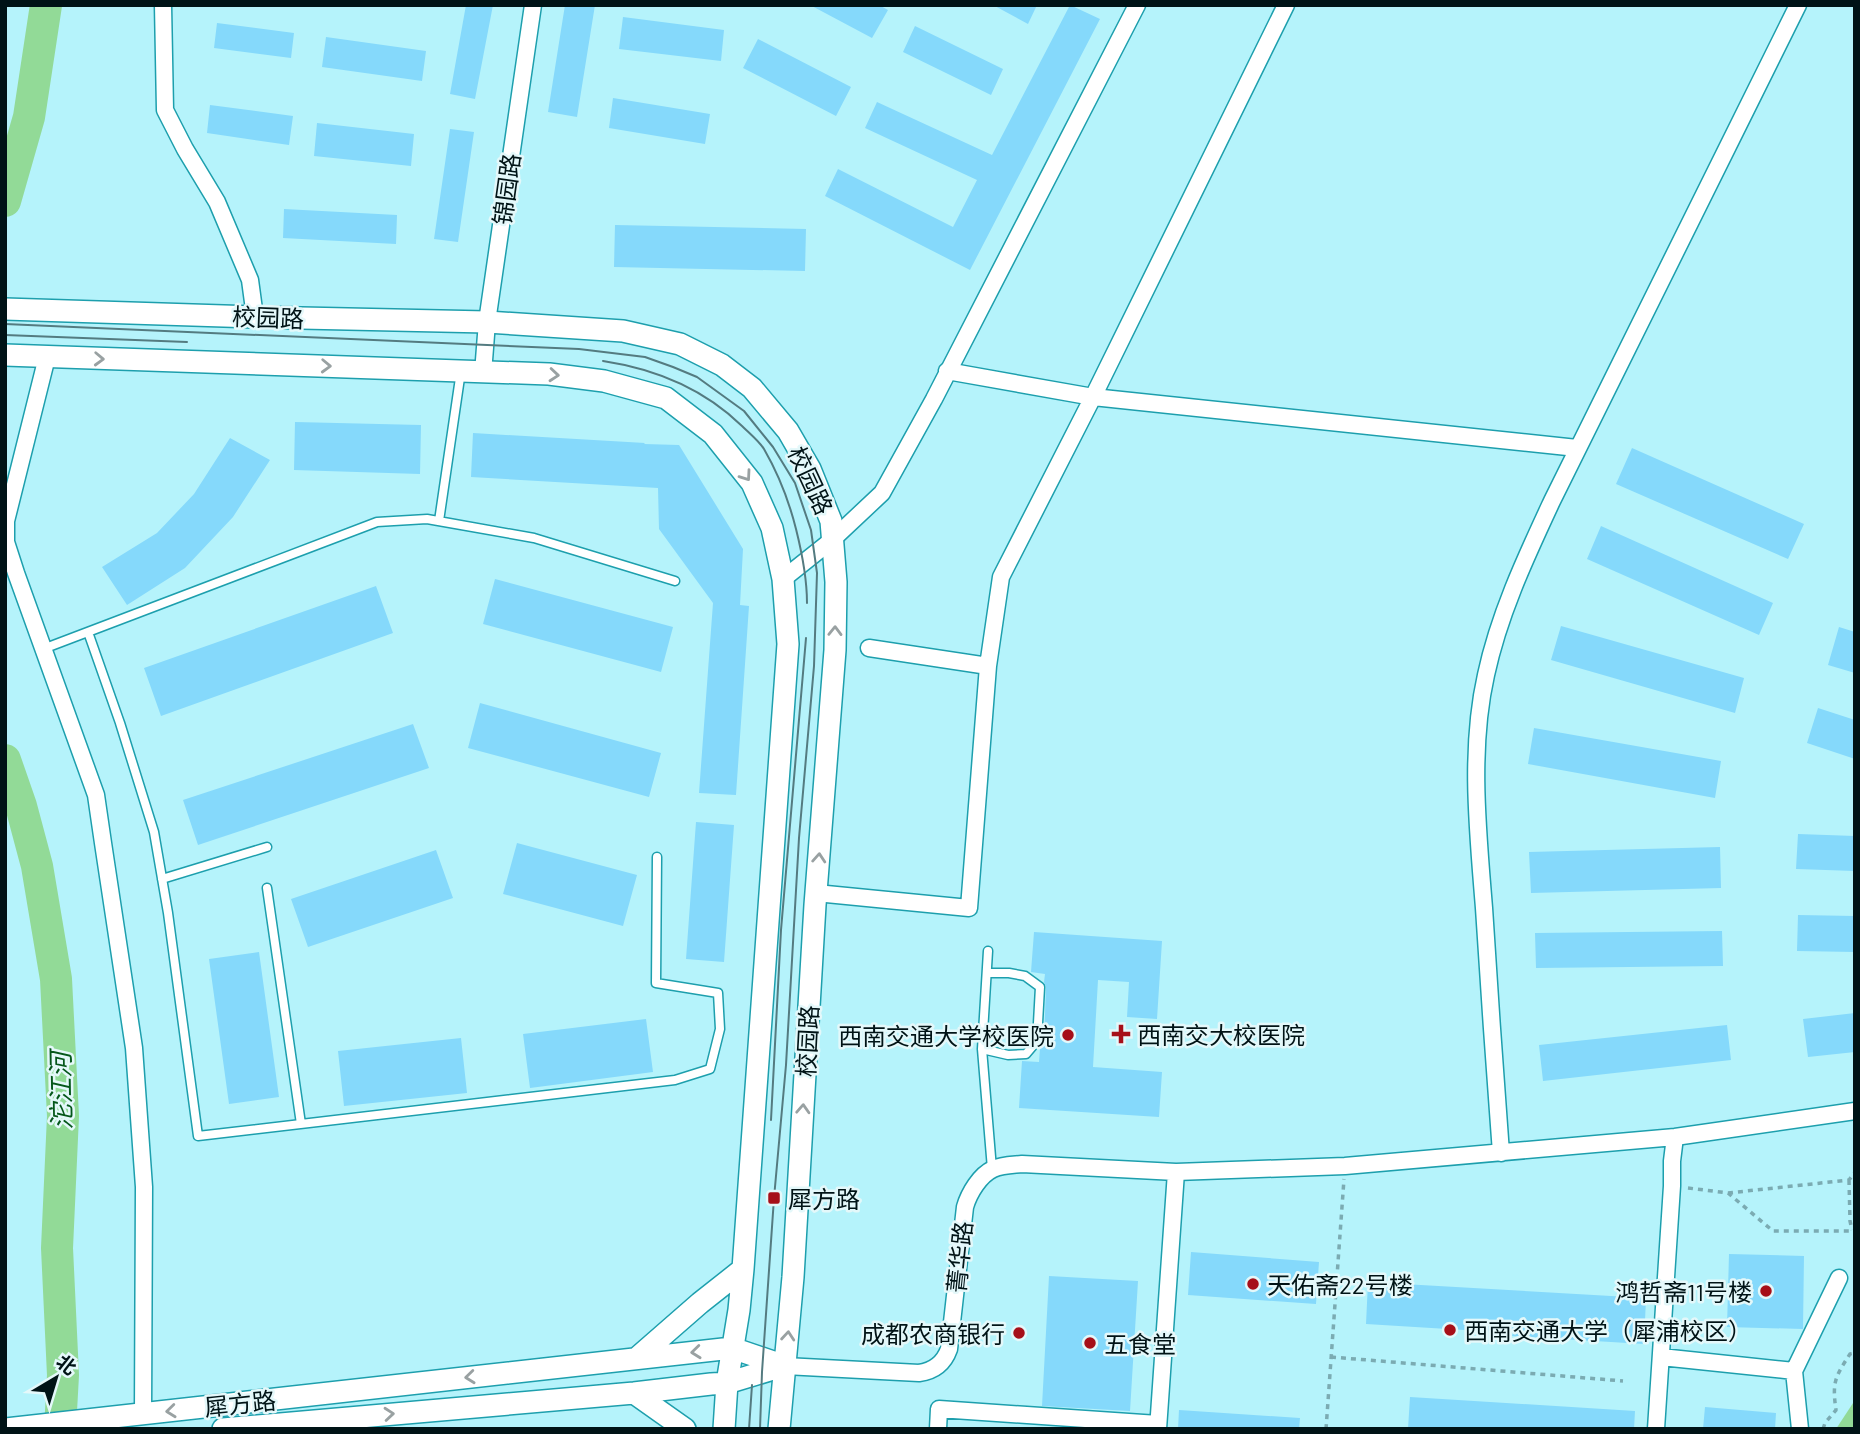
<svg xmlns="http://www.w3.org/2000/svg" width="1860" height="1434" font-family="Barlow,'Noto Sans SC',sans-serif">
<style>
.water{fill:#92da97}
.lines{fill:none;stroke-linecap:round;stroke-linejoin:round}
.river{stroke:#92da97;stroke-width:32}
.building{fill:#85d9fb}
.service-casing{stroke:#1d9fad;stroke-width:11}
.minor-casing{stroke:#1d9fad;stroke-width:19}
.tertiary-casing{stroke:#1d9fad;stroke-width:24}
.path{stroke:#7babb2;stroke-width:3.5;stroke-dasharray:5 5;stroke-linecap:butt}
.service{stroke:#fff;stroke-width:8}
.minor{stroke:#fff;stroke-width:16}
.tertiary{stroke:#fff;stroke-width:21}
.tram{stroke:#547b80;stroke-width:2}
.oneway{stroke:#99a1a2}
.poi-dot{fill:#a60f19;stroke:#e4f8fa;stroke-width:2.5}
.labels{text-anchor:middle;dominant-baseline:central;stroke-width:5;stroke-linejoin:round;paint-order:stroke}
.street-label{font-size:24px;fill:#001316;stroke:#e4f8fa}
.poi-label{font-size:24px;fill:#001316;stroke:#e4f8fa;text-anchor:start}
.water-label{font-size:26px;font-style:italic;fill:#05571a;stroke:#e4f8fa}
</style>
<rect width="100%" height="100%" fill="#b5f3fb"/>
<path class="water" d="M1855,1400V1429H1836Z"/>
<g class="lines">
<path class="river" d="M5,201L29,117L46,5
M5,760L21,806L37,866L56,979L63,1116L57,1248L63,1375L60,1429"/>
</g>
<path class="building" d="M466,5H493L475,99L450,94Z
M565,5H595L577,117L548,112Z
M810,5H879L888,10L872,38Z
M993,5H1037L1028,24Z
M1070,5L1100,19L970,270L825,196L838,169L953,227L977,180L865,128L877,102L992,155Z
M623,17L724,30L721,61L619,49Z
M217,23L294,33L291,58L214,48Z
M915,26L1003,69L991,95L903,52Z
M326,37L426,51L422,81L322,67Z
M758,39L851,87L836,116L743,68Z
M613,98L710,114L705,144L609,128Z
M210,105L293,116L289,145L207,133Z
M317,123L414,134L411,166L314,156Z
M450,129L474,132L458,242L434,239Z
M284,209L397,215L396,244L283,238Z
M615,225L806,229L805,271L614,267Z
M295,422L421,425L420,474L294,470Z
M473,433L645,443L644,444L679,445L743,549L740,605L749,606L736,795L699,793L713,603L659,529L658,488L471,477Z
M230,438L270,460L233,517L185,568L127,605L102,567L157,533L194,494Z
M1632,448L1804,524L1788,559L1616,484Z
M1601,526L1773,603L1759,635L1587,559Z
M495,579L673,627L661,672L483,624Z
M376,586L393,633L161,716L144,668Z
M1561,626L1744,678L1735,713L1551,660Z
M1839,627L1855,632V673L1828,665Z
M480,703L661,753L649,797L468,748Z
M1818,708L1855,720V759L1807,743Z
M413,724L429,768L198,845L183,800Z
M1534,728L1721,761L1715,798L1528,764Z
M696,822L734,825L724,962L686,959Z
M1798,834L1855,836V871L1796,869Z
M517,843L637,875L623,926L503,894Z
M1720,847L1721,888L1531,893L1529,852Z
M436,850L453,898L308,947L291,899Z
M1798,915L1855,916V952L1797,951Z
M1722,931L1723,966L1536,968L1535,933Z
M1034,932L1162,941L1157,1019L1127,1017L1129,982L1098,980L1093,1067L1162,1072L1159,1117L1019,1108L1022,1061L1039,1062L1040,1048L1044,1041L1046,987L1044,982L1045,974L1031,972Z
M259,952L279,1097L229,1104L209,959Z
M1855,1013V1052L1808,1057L1803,1019Z
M646,1019L653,1072L530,1088L523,1034Z
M1727,1025L1731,1060L1543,1081L1539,1045Z
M461,1038L467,1093L344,1106L338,1051Z
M1191,1252L1319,1262L1316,1304L1188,1295Z
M1729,1254L1804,1256L1803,1329L1727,1327Z
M1049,1276L1138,1281L1130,1411L1042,1406Z
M1368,1282L1646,1298L1644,1344L1512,1336L1513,1333L1366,1324Z
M1410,1397L1635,1411L1634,1429H1408Z
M1705,1407L1776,1413L1775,1429H1703Z
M1179,1410L1300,1418L1299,1429H1178Z"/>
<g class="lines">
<g class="service-casing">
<path id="service" d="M439,521L461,371
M88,632L120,723L154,832L168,913L198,1136L675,1080L710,1069L720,1029L718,993L656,983L657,857
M43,649L377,522L427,519L534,538L675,581
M162,879L267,847
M267,888L301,1124
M988,951L982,1049L992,1169
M982,1049L1008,1055L1026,1054L1037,1041L1040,987L1025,976L1009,973H987"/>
</g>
<g class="minor-casing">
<path id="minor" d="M163,5L165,110L185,149L217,202L250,280L255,317
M47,357L6,521V542L16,573L96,795L103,843L134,1048L144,1187L143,1414
M947,371L1093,397L1577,448
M483,373L487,322L533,5
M783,579L832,540L882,493L934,399L1137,5
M869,648L988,666
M816,893L969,908L988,666L1001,577L1093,397L1286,5
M1501,1153C1495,1071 1489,990 1484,908C1478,833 1469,750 1486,675C1499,614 1526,557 1552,501L1798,5
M1661,1357L1794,1371L1800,1429
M785,1366L919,1373C934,1371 944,1363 949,1349L965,1207C969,1193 980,1175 993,1169C1002,1165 1013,1165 1022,1164L1176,1172L1345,1166L1675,1137L1855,1111
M1794,1371L1839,1278
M938,1429L939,1409L1158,1424
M1158,1429L1176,1172
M1656,1429L1672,1186V1161L1675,1137"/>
</g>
<g class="tertiary-casing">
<path id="tertiary" d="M5,309L255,317L487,322L623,331L680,344L722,365L752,388L788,431L810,469L831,521L836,582L835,650L815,905L793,1277L779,1429
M5,355L549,374L604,381L666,398L713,434L752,483L772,528L783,579L788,644L743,1269L739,1310L727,1383L724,1429
M637,1358L700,1303L743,1269
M634,1393L685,1429
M6,1429L732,1348L785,1366
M223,1429L634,1393L711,1384L727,1383L783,1366"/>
</g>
<path class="path" d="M1849,1180L1850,1221L1852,1230
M1688,1188L1728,1193L1773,1231H1855
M1728,1193L1849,1180L1855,1172
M1331,1357L1623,1381
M1326,1429L1344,1179
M1823,1429L1825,1423L1836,1410C1832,1382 1835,1377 1850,1354L1855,1353"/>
<use href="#service" class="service"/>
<use href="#minor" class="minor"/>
<use href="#tertiary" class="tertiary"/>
<path class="tram" d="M5,324L579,349L645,357L673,367L697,377L744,411L773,447L795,483L811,530L817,573L814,666L799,838L786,1065L774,1198L762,1372L760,1429
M5,335L187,342
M603,361C656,369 704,389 742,426C749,433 759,441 764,449C779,475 789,501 796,529C802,553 807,578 807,603
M771,1120L781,930L806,638
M749,1429L752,1385"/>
</g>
<defs><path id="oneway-chevron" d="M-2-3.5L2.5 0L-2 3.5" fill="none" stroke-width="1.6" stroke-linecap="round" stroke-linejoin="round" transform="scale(1.75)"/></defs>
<g class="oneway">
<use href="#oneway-chevron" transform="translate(99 359) rotate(2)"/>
<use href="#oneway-chevron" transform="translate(326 366) rotate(2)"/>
<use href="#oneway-chevron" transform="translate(554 375) rotate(5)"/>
<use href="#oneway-chevron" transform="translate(746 476) rotate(55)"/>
<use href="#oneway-chevron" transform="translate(835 631) rotate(-89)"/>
<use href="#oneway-chevron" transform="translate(819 858) rotate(-86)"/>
<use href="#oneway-chevron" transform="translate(803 1109) rotate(-87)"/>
<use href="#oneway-chevron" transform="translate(788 1336) rotate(-85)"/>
<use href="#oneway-chevron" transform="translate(696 1352) rotate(174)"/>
<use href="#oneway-chevron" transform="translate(470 1377) rotate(174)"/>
<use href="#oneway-chevron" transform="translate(171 1411) rotate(174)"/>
<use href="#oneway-chevron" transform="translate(389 1414) rotate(-5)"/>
</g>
<g class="poi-dot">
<path d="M1117.5 1023.5h7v7h7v7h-7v7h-7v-7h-7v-7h7z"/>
<circle cx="1068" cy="1035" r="7"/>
<rect x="767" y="1191" width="14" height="14" rx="3.5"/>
<circle cx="1253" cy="1284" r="7"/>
<circle cx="1766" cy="1291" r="7"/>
<circle cx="1450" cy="1330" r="7"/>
<circle cx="1019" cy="1333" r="7"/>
<circle cx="1090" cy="1343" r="7"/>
</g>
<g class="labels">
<g class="street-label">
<text transform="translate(506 189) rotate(-82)">锦园路</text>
<text transform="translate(268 317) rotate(2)">校园路</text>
<text transform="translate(811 480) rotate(65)">校园路</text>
<text transform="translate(807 1041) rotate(-87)">校园路</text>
<text transform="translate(959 1257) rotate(-84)">菁华路</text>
<text transform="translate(240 1403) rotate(-6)">犀方路</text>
</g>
<g class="poi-label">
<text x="1137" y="1034">西南交大校医院</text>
<text x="1054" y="1035" text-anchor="end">西南交通大学校医院</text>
<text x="788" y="1198">犀方路</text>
<text x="1267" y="1284">天佑斋22号楼</text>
<text x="1752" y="1291" text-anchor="end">鸿哲斋11号楼</text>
<text x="1464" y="1330">西南交通大学（犀浦校区）</text>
<text x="1005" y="1333" text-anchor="end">成都农商银行</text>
<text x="1104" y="1343">五食堂</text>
</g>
<g class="water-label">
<text transform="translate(60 1091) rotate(-91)">沱江河</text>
</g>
</g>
<rect width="1860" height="1434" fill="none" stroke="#001316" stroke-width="14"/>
<g transform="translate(56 1378) rotate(38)" stroke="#e4f8fa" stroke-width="5" paint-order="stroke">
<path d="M0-5L12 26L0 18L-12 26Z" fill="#001316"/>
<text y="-10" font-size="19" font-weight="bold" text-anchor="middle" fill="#001316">北</text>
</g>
</svg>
